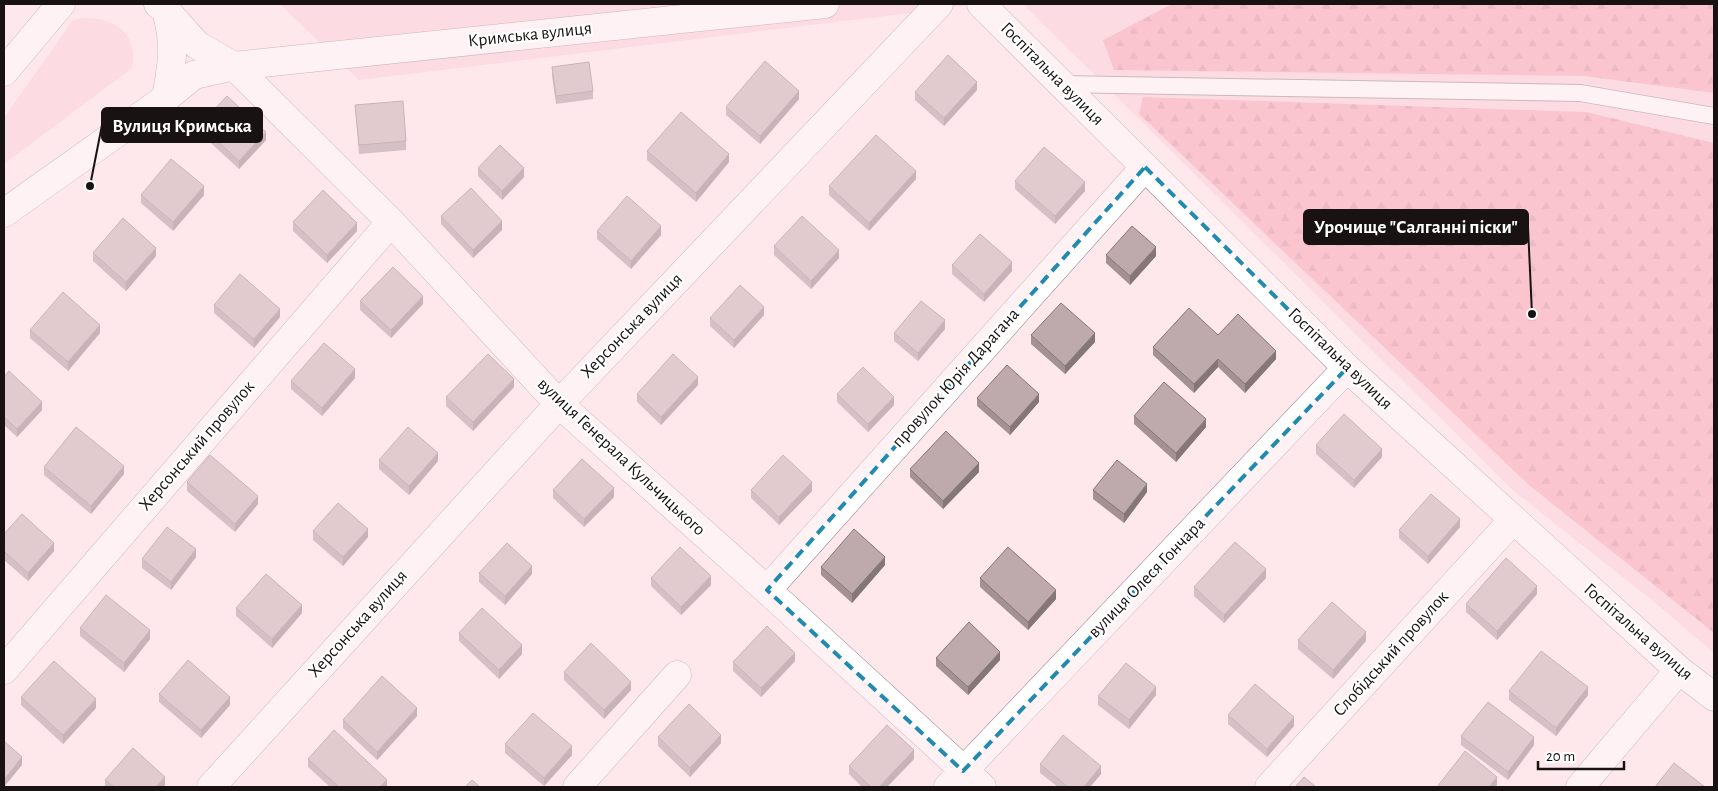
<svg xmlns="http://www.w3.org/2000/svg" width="1718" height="791" font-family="'Alegreya Sans',sans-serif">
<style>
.green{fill:#f9cdd5}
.forest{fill:url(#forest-firs)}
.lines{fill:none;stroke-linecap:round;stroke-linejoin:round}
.service-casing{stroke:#927d81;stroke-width:18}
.minor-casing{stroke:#927d81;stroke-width:29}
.tertiary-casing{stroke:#927d81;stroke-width:29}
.service{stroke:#fff;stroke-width:16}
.minor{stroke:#fff;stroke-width:28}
.tertiary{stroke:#fff;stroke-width:28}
.wall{fill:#a39194}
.shaded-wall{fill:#857678}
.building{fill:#bea9ac;stroke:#857678}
.marked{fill:none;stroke:#208ab1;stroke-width:4;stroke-dasharray:10 6;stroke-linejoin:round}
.labels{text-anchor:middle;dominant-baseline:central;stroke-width:4.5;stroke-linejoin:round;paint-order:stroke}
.street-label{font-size:18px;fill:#191213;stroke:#fff}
.leader{fill:none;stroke:#191213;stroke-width:2}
.callout-dot{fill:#191213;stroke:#fff;stroke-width:2}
.callout{fill:#191213;stroke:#191213;stroke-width:2}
.callout-label{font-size:19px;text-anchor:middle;font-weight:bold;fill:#fff}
</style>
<defs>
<pattern id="forest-firs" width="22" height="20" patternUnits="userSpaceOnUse" patternTransform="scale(1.25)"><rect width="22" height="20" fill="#f69bad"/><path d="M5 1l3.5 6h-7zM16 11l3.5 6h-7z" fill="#d28494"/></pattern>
</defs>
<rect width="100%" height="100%" fill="#ffe8ec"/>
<path class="green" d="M280,4H976L919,12L359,80Z
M1023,4H1172L1103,40L1583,76L1714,93V143L1587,112L1143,97L1530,486L1714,633V653L1653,601L1515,492Z
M81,18C113,17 139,32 132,68L4,164V118L72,21Z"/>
<path class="forest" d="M1172,4H1714V93L1583,76L1114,70L1103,40Z
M1143,97L1587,112L1714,143V633L1530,486L1139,114Z"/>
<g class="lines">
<g class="service-casing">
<path id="service" d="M1061,84L1580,93L1714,116"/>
</g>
<g class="minor-casing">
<path id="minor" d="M981,4L1347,368L1679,670L1714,697
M234,66L391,222L559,404L767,590L982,787
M767,590L1145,167
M4,670L391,222
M211,787L559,404L939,4
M577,787L677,675
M948,787L1347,368
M1269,787L1513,520
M1580,787L1679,670"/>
</g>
<g class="tertiary-casing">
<path id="tertiary" d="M158,4L165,9L197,45L234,66
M166,11C176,44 172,65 166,98
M4,72L61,4
M4,213L166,98L194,75L234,66L825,4"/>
</g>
<use href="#service" class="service"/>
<use href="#minor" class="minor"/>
<use href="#tertiary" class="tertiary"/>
</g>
<path class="wall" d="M552,67L593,91V99L556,104L552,76Z
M977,90L944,126L915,100V92Z
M799,99L760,144L726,115V107Z
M355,105L406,141V150L359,154Z
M200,125L266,140L239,169L200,133Z
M647,151L729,162L696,202L647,160Z
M478,168L524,177L502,200L478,176Z
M916,179L869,231L829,195V186Z
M1015,181L1085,191L1055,224L1015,189Z
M141,195H204L173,231L141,203Z
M441,216L502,230L473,258L441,224Z
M293,222L357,231L327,263L293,231Z
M597,231L661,235L631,269L597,239Z
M774,246L839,258L811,289L774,255Z
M93,253L156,256L126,291L93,261Z
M1106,255L1156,256L1130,285L1106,263Z
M952,265L1012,271L984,302L952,274Z
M360,301L423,304L391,338L360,310Z
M214,305L280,317L254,348L214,313Z
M764,315L734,348L710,326V318Z
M945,329L918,361L894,341V333Z
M30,330L100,333L68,371L30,338Z
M1031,335L1095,342L1065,374L1031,344Z
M1218,335L1276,359L1245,393L1218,367L1194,393L1153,355V347Z
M4,377L42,410L17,437L4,425Z
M355,378L322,416L291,389V381Z
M698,385L661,425L637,402V394Z
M514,387L473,431L446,406V397Z
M837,394L894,405L868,432L837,402Z
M977,398L1039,402L1010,435L977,406Z
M1134,416L1206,427L1176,462L1134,424Z
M1316,445L1382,457L1354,488L1316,454Z
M379,460L438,461L409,495L379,469Z
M44,467L124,474L91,514L44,475Z
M910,469L979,472L943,509L910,477Z
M187,482L258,504L235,532L187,491Z
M553,490L614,497L584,527L553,498Z
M751,490L812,491L779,525L751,498Z
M1093,490L1147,492L1124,523L1093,499Z
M1460,527L1428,564L1399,538V530Z
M313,531L368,537L343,566L313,540Z
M4,534L54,551L28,581L4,560Z
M196,557L171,590L142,568V559Z
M885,565L852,603L821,575V567Z
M479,573L532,574L505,605L479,582Z
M651,578L711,585L681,615L651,586Z
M980,578L1056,599L1028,630L980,587Z
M1266,578L1224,623L1194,596V587Z
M1537,594L1497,640L1466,612V604Z
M236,608L302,613L272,648L236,616Z
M80,628L150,639L124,672L80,636Z
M459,633L522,654L499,679L459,641Z
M1298,640L1366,641L1333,679L1298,649Z
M936,658L1000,660L968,695L936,666Z
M795,661L761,697L733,671V662Z
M564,672L631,690L604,719L564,680Z
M1509,691L1588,695L1556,736L1509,700Z
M159,694L230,705L201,738L159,702Z
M1156,695L1129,729L1098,705V696Z
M21,697L96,708L63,744L21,705Z
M1228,715L1294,726L1267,757L1228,724Z
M417,716L377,760L343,728V720Z
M1461,736L1534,745L1508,780L1461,745Z
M658,737L721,743L690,777L658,746Z
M505,744L572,755L544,786L505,753Z
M308,759L387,787H330L308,767Z
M914,759L887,787H862L849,774V766Z
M1040,764L1101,774L1090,787H1058L1040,773Z
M105,780L165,785L163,787H105Z"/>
<path class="shaded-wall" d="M977,82V90L944,126V118Z
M799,91V99L760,144V136Z
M266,132V140L239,169V161Z
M729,154V162L696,202V193Z
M524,168V177L502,200V191Z
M916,171V179L869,231V223Z
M1085,182V191L1055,224V216Z
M204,186V195L173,231V222Z
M502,221V230L473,258V250Z
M357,223V231L327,263V255Z
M661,226V235L631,269V261Z
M1156,247V256L1130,285V276Z
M156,248V256L126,291V282Z
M839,250V258L811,289V281Z
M1012,262V271L984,302V294Z
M423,296V304L391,338V330Z
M764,307V315L734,348V340Z
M280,309V317L254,348V339Z
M945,320V329L918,361V353Z
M100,325V333L68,371V362Z
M1095,333V342L1065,374V366Z
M1276,351V359L1245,393V384Z
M1218,359V367L1194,393V384Z
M355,369V378L322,416V408Z
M698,377V385L661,425V417Z
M514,379V387L473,431V422Z
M1039,394V402L1010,435V427Z
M894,397V405L868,432V424Z
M42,402V410L17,437V429Z
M1206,419V427L1176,462V453Z
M1382,449V457L1354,488V480Z
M438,453V461L409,495V486Z
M979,463V472L943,509V501Z
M124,466V474L91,514V506Z
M812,482V491L779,525V517Z
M1147,484V492L1124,523V514Z
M614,488V497L584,527V519Z
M258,496V504L235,532V524Z
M1460,519V527L1428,564V556Z
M368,529V537L343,566V557Z
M54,543V551L28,581V573Z
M196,549V557L171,590V582Z
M885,557V565L852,603V594Z
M532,566V574L505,605V596Z
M1266,569V578L1224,623V615Z
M711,576V585L681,615V607Z
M1537,586V594L1497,640V631Z
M1056,590V599L1028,630V622Z
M302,605V613L272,648V639Z
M150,630V639L124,672V663Z
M1366,632V641L1333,679V670Z
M522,645V654L499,679V670Z
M1000,652V660L968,695V687Z
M795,653V661L761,697V688Z
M631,682V690L604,719V710Z
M1156,687V695L1129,729V720Z
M1588,687V695L1556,736V728Z
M230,697V705L201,738V730Z
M96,699V708L63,744V735Z
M417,708V716L377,760V752Z
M1294,717V726L1267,757V749Z
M721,735V743L690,777V768Z
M1534,737V745L1508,780V772Z
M572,746V755L544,786V778Z
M914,750V759L887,787H879Z
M22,757V765L4,787V780Z
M1101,766V774L1090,787H1084Z
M165,777V785L163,787H156Z
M1497,777V785L1495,787H1489Z
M387,780V787H380Z"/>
<path class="building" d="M948,55L977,82L944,118L915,92Z
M765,61L799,91L760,136L726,107Z
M589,62L593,91L556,96L552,67Z
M227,96L266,132L239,161L200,125Z
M403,101L406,141L359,145L355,105Z
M681,112L729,154L696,193L647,151Z
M876,135L916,171L869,223L829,186Z
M500,145L524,168L502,191L478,168Z
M1044,147L1085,182L1055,216L1015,181Z
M171,159L204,186L173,222L141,195Z
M471,188L502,221L473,250L441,216Z
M323,190L357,223L327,255L293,222Z
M627,196L661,226L631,261L597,231Z
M802,216L839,250L811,281L774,246Z
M123,218L156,248L126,282L93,253Z
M1132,226L1156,247L1130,276L1106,255Z
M980,234L1012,262L984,294L952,265Z
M393,267L423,296L391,330L360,301Z
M240,274L280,309L254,339L214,305Z
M740,285L764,307L734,340L710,318Z
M63,292L100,325L68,362L30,330Z
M921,301L945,320L918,353L894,333Z
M1061,303L1095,333L1065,366L1031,335Z
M1189,308L1218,335L1238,314L1276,351L1245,384L1218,359L1194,384L1153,347Z
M324,343L355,369L322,408L291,381Z
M488,354L514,379L473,422L446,397Z
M673,354L698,377L661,417L637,394Z
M1007,365L1039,394L1010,427L977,398Z
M863,367L894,397L868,424L837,394Z
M9,371L42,402L17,429L4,417V377Z
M1164,382L1206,419L1176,453L1134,416Z
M1344,414L1382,449L1354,480L1316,445Z
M76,427L124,466L91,506L44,467Z
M408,427L438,453L409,486L379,460Z
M946,431L979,463L943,501L910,469Z
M210,455L258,496L235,524L187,482Z
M783,455L812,482L779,517L751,490Z
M582,459L614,488L584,519L553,490Z
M1117,460L1147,484L1124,514L1093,490Z
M1431,494L1460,519L1428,556L1399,530Z
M338,503L368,529L343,557L313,531Z
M22,514L54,543L28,573L4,551V534Z
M167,527L196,549L171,582L142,559Z
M854,529L885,557L852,594L821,567Z
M1235,542L1266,569L1224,615L1194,587Z
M507,543L532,566L505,596L479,573Z
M680,547L711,576L681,607L651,578Z
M1008,547L1056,590L1028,622L980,578Z
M1506,558L1537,586L1497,631L1466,604Z
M266,574L302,605L272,639L236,608Z
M106,595L150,630L124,663L80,628Z
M1332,602L1366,632L1333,670L1298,640Z
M482,608L522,645L499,670L459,633Z
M969,622L1000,652L968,687L936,658Z
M767,626L795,653L761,688L733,662Z
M591,643L631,682L604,710L564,672Z
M1541,651L1588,687L1556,728L1509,691Z
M188,660L230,697L201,730L159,694Z
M54,661L96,699L63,735L21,697Z
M1126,663L1156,687L1129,720L1098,696Z
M382,676L417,708L377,752L343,720Z
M1255,684L1294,717L1267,749L1228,715Z
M1488,702L1534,737L1508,772L1461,736Z
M689,704L721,735L690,768L658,737Z
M533,713L572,746L544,778L505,744Z
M887,725L914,750L879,787H871L849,766Z
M334,730L387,780L380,787H339L308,759Z
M1063,735L1101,766L1084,787H1068L1040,764Z
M4,741L22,757L4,780Z
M133,748L165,777L156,787H114L105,780Z
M1465,751L1497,777L1489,787H1437Z
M1674,763L1705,787H1655Z
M1304,777L1316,787H1295Z
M472,780L480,787H465Z"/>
<path d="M0 0H1718V791H0ZM1145,167L1347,368L963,771L767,590Z" fill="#ffe8ec" fill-opacity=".55" fill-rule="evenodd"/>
<path class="marked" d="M1145,167L1347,368L963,771L767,590Z"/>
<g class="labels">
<g class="street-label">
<text transform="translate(530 35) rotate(-6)">Кримська вулиця</text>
<text transform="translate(1052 74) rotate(45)">Госпітальна вулиця</text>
<text transform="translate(632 326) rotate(-46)">Херсонська вулиця</text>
<text transform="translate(1340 359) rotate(44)">Госпітальна вулиця</text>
<text transform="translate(956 378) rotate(-48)">провулок Юрія Дарагана</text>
<text transform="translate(197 446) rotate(-49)">Херсонський провулок</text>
<text transform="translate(621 457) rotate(43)">вулиця Генерала Кульчицького</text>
<text transform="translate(1147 578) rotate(-46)">вулиця Олеся Гончара</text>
<text transform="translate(358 624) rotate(-48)">Херсонська вулиця</text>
<text transform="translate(1638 632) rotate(41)">Госпітальна вулиця</text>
<text transform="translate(1391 654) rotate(-48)">Слобідський провулок</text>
</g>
</g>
<path class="leader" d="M90 186L102 125M1532 314L1528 227"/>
<g class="callout-dot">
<circle cx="90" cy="186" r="5"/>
<circle cx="1532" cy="314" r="5"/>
</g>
<g class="callout">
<rect x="102" y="108" width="160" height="34" rx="5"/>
<rect x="1304" y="210" width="224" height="34" rx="5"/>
</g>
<g class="callout-label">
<text x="182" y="132">Вулиця Кримська</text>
<text x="1416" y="233">Урочище "Салганні піски"</text>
</g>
<rect width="1718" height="791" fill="none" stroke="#191213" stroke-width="10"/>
<path d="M1538 761v8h86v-8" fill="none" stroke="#191213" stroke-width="2.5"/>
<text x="1546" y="761" font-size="15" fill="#191213" stroke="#ffffff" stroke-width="4" paint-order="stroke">20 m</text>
</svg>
